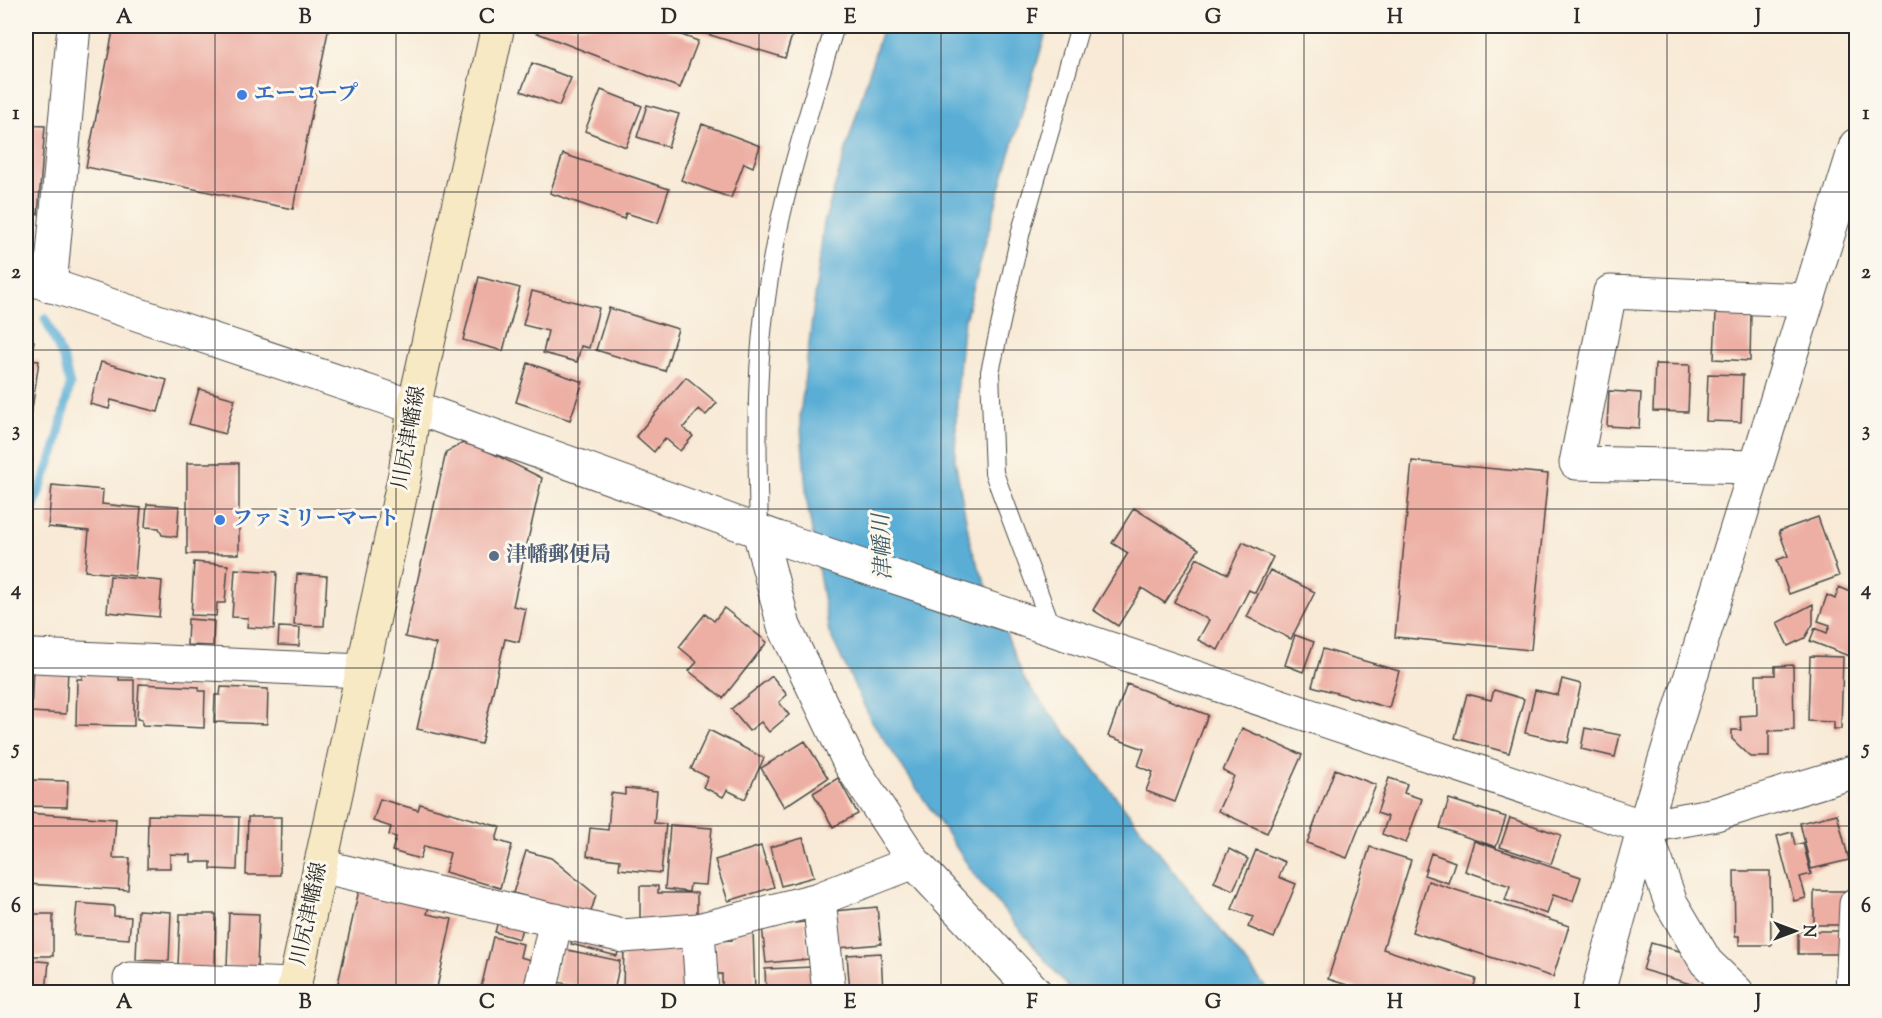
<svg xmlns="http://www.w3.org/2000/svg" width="1882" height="1018" font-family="'Sorts Mill Goudy','Noto Serif JP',serif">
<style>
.water{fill:#5aaed6;stroke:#426c80;stroke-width:1.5}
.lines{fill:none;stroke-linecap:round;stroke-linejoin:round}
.stream{stroke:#5aaed6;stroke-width:9}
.building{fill:#edafa4}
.service-casing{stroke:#4a4845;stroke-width:20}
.minor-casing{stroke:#4a4845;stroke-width:35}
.tertiary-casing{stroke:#4a4845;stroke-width:35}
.secondary-casing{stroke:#4a4845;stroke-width:35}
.service{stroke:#fff;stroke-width:18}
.minor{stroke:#fff;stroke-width:33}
.tertiary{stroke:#fff;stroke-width:33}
.secondary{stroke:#f7e9c3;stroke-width:33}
.grid{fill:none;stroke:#2b2b2b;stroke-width:1.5;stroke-opacity:0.55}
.shop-dot{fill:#3f7fe0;stroke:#fbf7ec;stroke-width:2}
.service-dot{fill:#5c6f8a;stroke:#fbf7ec;stroke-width:2}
.labels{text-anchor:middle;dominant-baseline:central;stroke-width:6;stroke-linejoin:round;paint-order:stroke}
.shop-label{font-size:21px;font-weight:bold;fill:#366cbe;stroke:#fbf7ec;text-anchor:start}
.street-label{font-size:21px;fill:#2b2b2b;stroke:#fbf7ec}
.service-label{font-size:21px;font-weight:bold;fill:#4e5e75;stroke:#fbf7ec;text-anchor:start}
.water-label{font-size:22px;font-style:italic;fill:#3b5967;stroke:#fbf7ec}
.neatline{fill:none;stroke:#2b2b2b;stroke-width:2}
.grid-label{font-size:20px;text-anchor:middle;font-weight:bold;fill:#2b2b2b}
</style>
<rect width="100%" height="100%" fill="#fbf7ec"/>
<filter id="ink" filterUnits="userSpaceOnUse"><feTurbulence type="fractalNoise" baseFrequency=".0167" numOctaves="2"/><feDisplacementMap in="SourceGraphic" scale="12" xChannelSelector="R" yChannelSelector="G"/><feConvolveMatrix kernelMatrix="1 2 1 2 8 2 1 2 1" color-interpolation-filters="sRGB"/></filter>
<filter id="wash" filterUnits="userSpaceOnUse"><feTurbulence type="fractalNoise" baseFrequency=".008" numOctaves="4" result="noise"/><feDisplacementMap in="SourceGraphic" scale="24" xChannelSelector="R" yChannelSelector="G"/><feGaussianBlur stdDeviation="1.35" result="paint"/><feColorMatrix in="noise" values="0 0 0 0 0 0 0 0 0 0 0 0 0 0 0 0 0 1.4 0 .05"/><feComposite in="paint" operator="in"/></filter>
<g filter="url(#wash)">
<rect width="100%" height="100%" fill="#f8ead6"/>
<path class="water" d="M883,26H1048L1004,174L963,327L957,392L955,460L971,547L1025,681L1269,992H1072L976,877L871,720L829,632L807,502L800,416L824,223Z"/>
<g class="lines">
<path class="stream" d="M26,526L55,450L70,385L64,361L45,318"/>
</g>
<g id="blocks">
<path class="building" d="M114,26H329L293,209L86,167Z
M538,26H657L698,41L680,88L535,32Z
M681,26H795L785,58Z
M532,63L571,78L559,106L521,91Z
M601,90L642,106L626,147L585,131Z
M647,105L679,114L668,147L637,137Z
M702,124L760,146L753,167L744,163L731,198L681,180Z
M26,125L45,126L38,214L26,213Z
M563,154L669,189L658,223L626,213L624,219L550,193Z
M479,277L520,288L503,351L463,340Z
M532,291L599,308L589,348L581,346L577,362L543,353L548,331L523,325Z
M609,308L678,329L665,371L596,350Z
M1716,313H1751L1750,361L1714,359Z
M26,339L34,341L30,360L39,361L29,430H26Z
M101,362L167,380L158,412L111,400L109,409L90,404Z
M528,363L583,382L570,420L516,402Z
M1655,364L1690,365L1688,412L1653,411Z
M1708,374L1743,375L1741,422L1706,421Z
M686,377L717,403L706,415L699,409L683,428L693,436L680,451L665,438L654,452L636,436Z
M199,389L235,399L225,434L189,424Z
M1609,391L1641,393L1639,428L1607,426Z
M463,443L482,448L542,478L513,606L526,609L519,642L505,639L481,744L417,729L436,644L405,637L446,452Z
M1412,461L1548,474L1531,650L1395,637Z
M187,463H239V554H187Z
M52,485L103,490L102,504L141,508L135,576L85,571L89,531L48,527Z
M147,504L179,506L177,537L162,535L159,528L145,527Z
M1134,508L1199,549L1165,603L1142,588L1118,626L1093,610L1128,553L1112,543Z
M1818,517L1839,576L1789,594L1777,560L1788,556L1779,531Z
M1243,542L1273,557L1255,593L1249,590L1218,650L1198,640L1209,620L1174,602L1197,558L1228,574Z
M194,562L228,565L225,603H217L216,616L191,615Z
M235,569L277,572L274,629L247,627L248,618L232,617Z
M1270,570L1315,592L1291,639L1247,617Z
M297,574L327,576L324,626L294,625Z
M110,576L162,581L159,617L107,612Z
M1839,587L1856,594V637L1849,656L1810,641L1815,628L1827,633L1830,625L1818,621L1827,595L1835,599Z
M1813,604V624L1805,638L1788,646L1777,623Z
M724,608L767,642L723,698L689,671L697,662L679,647L705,614L714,621Z
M188,619L214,621L213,646L187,645Z
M279,627L300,628L299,646L278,645Z
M1295,635L1314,642L1303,672L1285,665Z
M1323,649L1399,671L1389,708L1312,686Z
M1810,656L1843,657L1841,729H1834V722L1808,721Z
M1793,665L1794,730L1769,731V757H1751L1732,739V730H1741L1740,716L1757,715L1756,675H1775V666Z
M33,668L68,669L66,714L31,712Z
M82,669H119V680H134V726L76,725L77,679H82Z
M772,676L787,695L779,702L789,715L769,732L761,722L749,731L731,709Z
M1562,679L1581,684L1568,743L1525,733L1535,690L1558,695Z
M139,684L199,687V691H205L204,728L142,725V720L137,719Z
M1127,684L1208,715L1175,802L1146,791L1153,772L1138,766L1144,749L1108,736Z
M221,687L268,689L267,724L214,722L215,695H220Z
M1850,688H1856V710H1850Z
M1494,690L1524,699L1509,753L1455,738L1467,694L1491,700Z
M1242,728L1302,755L1267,833L1218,811L1234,776L1223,771Z
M1585,728L1620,735L1615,757L1581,749Z
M709,730L764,758L745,799L727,790L723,797L703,787L708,777L691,769Z
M805,741L828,778L784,807L761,768Z
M1335,769L1376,785L1347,858L1307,843Z
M838,778L858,814L833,827L813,793Z
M1389,778L1407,784L1404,793L1422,799L1406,843L1382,834L1388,817L1377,813Z
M26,780L68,781L67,807L26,806Z
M625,788L657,791L654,823L666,824L661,873L619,869L620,860L587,856L590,828L608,830L611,793L625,795Z
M380,799L418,810L420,804L500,827L496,840L512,845L500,888L445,872L450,853L424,846L420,859L392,851L396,837L389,835L391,827L373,821Z
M1449,799L1506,817L1496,847L1440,828Z
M1856,802V823L1850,804Z
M26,813L116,819L113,858H130L128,890L26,884Z
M1837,814L1849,860L1811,869L1800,823Z
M148,815L239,817L237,870L211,869V862H191V855L170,854V868H147Z
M248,817H281L280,875H246Z
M1510,818L1561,835L1551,864L1500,847Z
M670,825L712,828L706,885L690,884L689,892L665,889Z
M1792,832L1795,845L1803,843L1811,874L1800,877L1806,898L1794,901L1777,836Z
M803,838L814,877L781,886L770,847Z
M1474,841L1581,877L1573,901L1553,895L1547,914L1505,900L1510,886L1465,871Z
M761,846L774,887L728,901L715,860Z
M1370,847L1411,860L1383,949L1476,979L1472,992H1369L1328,979Z
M1229,849L1248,859L1233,890L1214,882Z
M1256,850L1285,862L1279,877L1296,884L1274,938L1248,927L1253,917L1232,909Z
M526,851L551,858L596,895L590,915L513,893Z
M1431,853L1455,862L1448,883L1424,875Z
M1734,871H1770L1771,945H1739V936H1735Z
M1428,881L1569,926L1553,977L1412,932Z
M640,886H658V893H697V920H640Z
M359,890L431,898L427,914L452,919L436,992H336Z
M1814,891H1849V925H1814Z
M77,903L114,906V916L131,917L129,939L74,935Z
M877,907L881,944L838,948L834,911Z
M138,910L171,912L169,961L136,960Z
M501,911L525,917L519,939L495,932Z
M229,913L259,914L257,968L227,967Z
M28,914H53V956H28Z
M180,914H216L215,968L178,967Z
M805,922L809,959L766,963L762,926Z
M575,929L621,940L617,956L571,944Z
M753,929L755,992H722V974H716L715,941L732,940V930Z
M1798,931H1850V954H1798Z
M493,937L523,944L520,957L531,960L523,992H480Z
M1651,943L1686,953L1711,990L1643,970Z
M624,945L689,946L688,992H623Z
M563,949L620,961L614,992L556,982Z
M881,953L883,992H850L847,955Z
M26,960L49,962L46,992H26Z
M813,967L817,992H766L765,969Z"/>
</g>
</g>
<g filter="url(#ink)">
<use href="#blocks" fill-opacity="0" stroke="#4a4845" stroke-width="1.5"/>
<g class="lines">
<g class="service-casing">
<path id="service" d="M759,531C757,453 755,376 766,299C778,206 808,115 835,26
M1053,631L994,473L990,372L1021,231L1080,26"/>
</g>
<g class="minor-casing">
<path id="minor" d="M50,286L74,26
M1756,467L1576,463L1610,292L1808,300
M759,531L784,626L850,764L914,862L1035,992
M35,656L362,671
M1644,827L1671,903L1706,962L1737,992
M320,866L623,936L698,930L819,899L914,862
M819,899L829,992
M698,930L702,992
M130,979L295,985
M540,992L556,920
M1852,992L1856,904"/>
</g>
<g class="tertiary-casing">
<path id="tertiary" d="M26,277L414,407L778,538L1644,827L1716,814L1856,771
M1598,992L1644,827L1856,145"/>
</g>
<g class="secondary-casing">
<path id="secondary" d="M293,992L405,474L414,407L498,26"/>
</g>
<use href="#service" class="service"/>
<use href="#minor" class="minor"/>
<use href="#tertiary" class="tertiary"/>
<use href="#secondary" class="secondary"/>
</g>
</g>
<path class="grid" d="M215,26V992M396,26V992M578,26V992M759,26V992M941,26V992M1123,26V992M1304,26V992M1486,26V992M1667,26V992M26,192H1856M26,350H1856M26,509H1856M26,668H1856M26,826H1856"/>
<g class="shop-dot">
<circle cx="242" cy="95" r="6"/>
<circle cx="220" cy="520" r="6"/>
</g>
<circle class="service-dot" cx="494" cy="556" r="6"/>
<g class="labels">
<g class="shop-label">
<text x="254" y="95">エーコープ</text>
<text x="232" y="520">ファミリーマート</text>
</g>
<g class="street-label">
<text transform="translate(410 438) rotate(-80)">川尻津幡線</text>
<text transform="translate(310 914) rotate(-78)">川尻津幡線</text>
</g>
<g class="service-label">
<text x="506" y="556">津幡郵便局</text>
</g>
<g class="water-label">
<text transform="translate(884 547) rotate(-92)">津幡川</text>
</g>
</g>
<rect width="1882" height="1018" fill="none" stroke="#fbf7ec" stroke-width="66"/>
<g transform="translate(1795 931) rotate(90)" stroke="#fbf7ec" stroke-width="4.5" paint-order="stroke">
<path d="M0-4.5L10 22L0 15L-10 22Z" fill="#2b2b2b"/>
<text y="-9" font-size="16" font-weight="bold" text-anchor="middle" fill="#2b2b2b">N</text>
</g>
<rect x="33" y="33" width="1816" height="952" class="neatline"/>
<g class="grid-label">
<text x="124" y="23">A</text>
<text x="305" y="23">B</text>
<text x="487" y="23">C</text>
<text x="669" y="23">D</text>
<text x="850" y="23">E</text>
<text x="1032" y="23">F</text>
<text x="1213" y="23">G</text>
<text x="1395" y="23">H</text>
<text x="1577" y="23">I</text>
<text x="1758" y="23">J</text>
<text x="16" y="119">1</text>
<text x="1866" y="119">1</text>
<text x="16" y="278">2</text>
<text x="1866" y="278">2</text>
<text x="16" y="436">3</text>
<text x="1866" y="436">3</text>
<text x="16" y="595">4</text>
<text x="1866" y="595">4</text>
<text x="16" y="754">5</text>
<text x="1866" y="754">5</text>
<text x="16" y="912">6</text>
<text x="1866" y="912">6</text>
<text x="124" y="1008">A</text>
<text x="305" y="1008">B</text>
<text x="487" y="1008">C</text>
<text x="669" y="1008">D</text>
<text x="850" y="1008">E</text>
<text x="1032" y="1008">F</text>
<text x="1213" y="1008">G</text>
<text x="1395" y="1008">H</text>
<text x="1577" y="1008">I</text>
<text x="1758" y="1008">J</text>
</g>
</svg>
